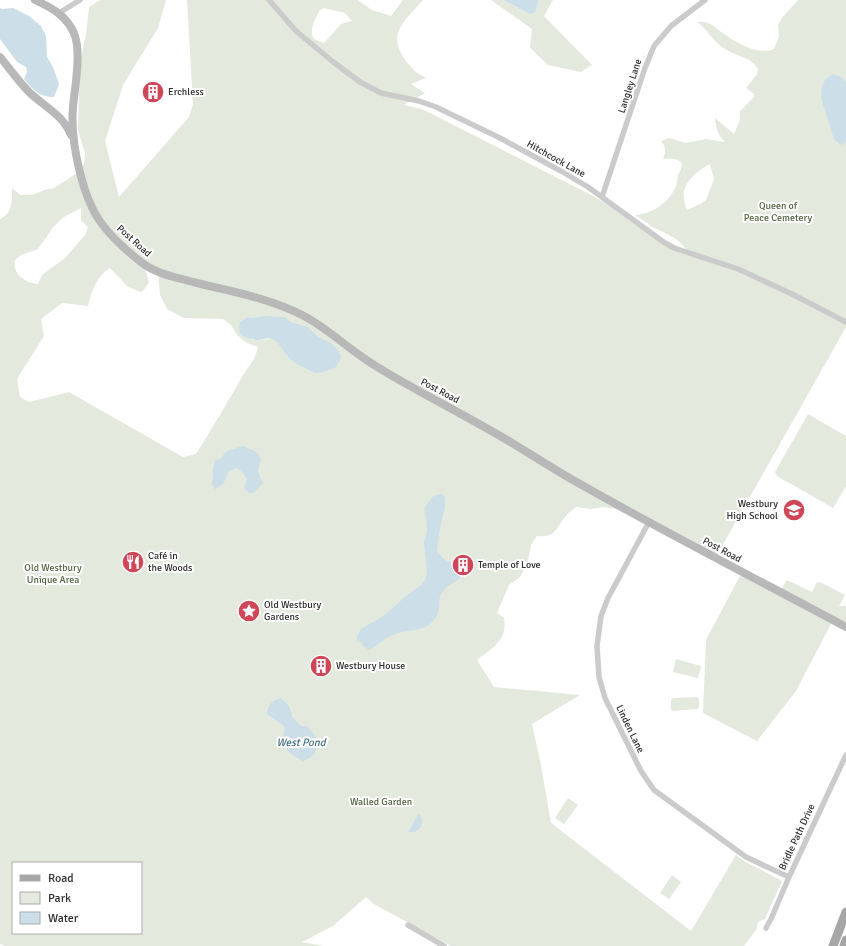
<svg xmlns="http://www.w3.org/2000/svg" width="846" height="946" font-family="Signika,sans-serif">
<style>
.green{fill:#e4e9dd;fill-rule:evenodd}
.water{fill:#ccdee7}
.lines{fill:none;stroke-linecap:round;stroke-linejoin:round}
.minor{stroke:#cbcbcb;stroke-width:5.5}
.secondary{stroke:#b8b8b8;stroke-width:8}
.primary{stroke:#a6a6a6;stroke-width:9}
.labels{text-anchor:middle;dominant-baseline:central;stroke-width:4;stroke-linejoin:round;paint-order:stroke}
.street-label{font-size:10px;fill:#2e2e2e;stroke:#fff}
.poi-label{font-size:10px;fill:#2e2e2e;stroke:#fff;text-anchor:start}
.park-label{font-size:10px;fill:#536441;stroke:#fff}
.water-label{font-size:11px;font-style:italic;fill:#467085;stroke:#fff}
</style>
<rect width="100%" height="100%" fill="#fff"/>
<path class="green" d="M100,0H166L158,28L123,85L105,141L119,197L189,117L193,104L187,0H358L372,10L391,16L403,0H423C415,10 402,20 398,33C394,45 404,61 413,69C416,73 422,75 426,78L411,84L425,93L404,105L422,109L593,196L622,213L650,233L687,251C678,236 665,234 651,226C646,222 641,219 635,215C651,214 667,204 674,190C677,186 677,180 678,175C680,171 682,168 682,163C676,158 671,158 663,159C666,151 666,147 661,141L669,138L686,143L706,139L725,142C718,135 716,129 715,118L734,134L740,120V111L754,97V94L746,88L757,74L758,68C749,56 734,56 722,47C712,40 708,30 697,22C711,20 716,29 727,36C740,45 759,55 774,49L779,37L778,25L782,18L798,0H846V327L716,557L630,511L603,507L591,509L576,507C573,510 569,512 566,516C556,527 557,538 537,536L531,545L528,561L520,577L509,585L497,613L504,618C508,640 492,648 477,660L494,687L580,695L532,724L541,765L551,823L691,931L736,855L744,861L782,881L765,919L758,922L756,930L744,946H451L374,904L366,897L333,926L302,942L324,946H5L0,944V219C13,214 12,199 12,188L20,195H32L44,190L54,188L77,173L84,164L85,153L78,130L80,61L86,35L89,7ZM324,8L345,13L352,21L341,24L324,43L314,39C308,30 316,18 320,10ZM710,164L714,179L706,200L702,203L687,210C685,204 683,197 684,191C687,179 700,169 710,164ZM81,208V220L88,227L85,235L65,258L42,275L38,284C25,283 12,274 15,260L21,255L38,249L54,226L64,217ZM110,268L128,287L141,292L144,290L149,282L145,269L158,274L160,295L167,309L184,318L223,319L231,325L238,336L247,343L258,347C255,361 249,365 242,377C227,403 212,429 196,454L183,457L69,392L29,402L20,397L17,379L44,336L41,319L62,303L88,306C92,290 96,277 110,268ZM248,317L254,318L272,339L251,340ZM13,863H141V933H13Z
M491,0H503L518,8L538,4L539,0H553L544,16L592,65L581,72L548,65L530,48L532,29Z
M808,414L846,436V486L833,508L777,476L775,472Z
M742,572L780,591L787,580L812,592L817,582L822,583L845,595L839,606H846V627L833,620L796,691L757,741L703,713L706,640Z
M676,659L701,666L698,678L673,672Z
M697,697L699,699V707L697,709L673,711L671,709V700L673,698Z
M568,798L578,805L564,824L555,818Z
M672,875L681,882L669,899L660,893Z"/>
<path class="water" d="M503,0H539L535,13L530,14Z
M0,8L2,9L13,8L29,16L41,26L46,36L47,57L53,67L59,84L54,97C39,97 33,90 24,79L27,72L26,67L17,62L0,39Z
M833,74L843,78L846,83V142L841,145L834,139L821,98L822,86L825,80Z
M265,316L285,317L290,322L308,327L317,336L332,344L338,350L341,356L339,362L336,367L324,372L315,373C306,368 298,366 291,360C284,354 280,342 272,339C268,338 263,339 259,340C252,340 247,338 241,335L239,330L240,322L248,317L254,318Z
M243,446L255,451L261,458L258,472L263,483L254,493H249L244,488L247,479L242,472L237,468L228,472C226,480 223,486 215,489L212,485L213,468L215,460L220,459L227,451Z
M440,494L443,495L445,497V507L440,528L437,551C439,553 441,556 443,558C449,564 458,561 461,573C463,580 449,584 445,589C435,600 442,608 436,617C426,634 410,628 395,634C385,637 378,646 369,650L363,646L360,641L357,640V636L361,629L385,615L407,595L421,585L425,580L427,572L424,542L427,532L426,516L424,509L432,497Z
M281,698L289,706L291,711L292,717L301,726H307C309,729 313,732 315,736C321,747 314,758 303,761C294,756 284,752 283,739C283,735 285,731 284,726L267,714C267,705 273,700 281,698Z
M419,813C426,823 420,834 408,832Z"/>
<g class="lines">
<path class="minor" d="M269,0L296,31L332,61L360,82L381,93L419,101L436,107L498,137L561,171L588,187L665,243L674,248L738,269L792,294L846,322
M59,13L80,0
M602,197L645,68L654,46L671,26L705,0
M649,522L608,598L601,616L597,646L599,677L605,698L641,771L654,790L746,857L789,877
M408,925L444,946
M766,928L771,919L789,877L846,755"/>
<path class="secondary" d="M35,0C52,8 68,16 75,36C81,54 75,87 73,107C70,140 82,198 102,224C112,238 127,251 141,262C156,274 175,277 193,282C229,291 270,298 304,316C323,326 340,341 358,354C374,366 392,376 410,386C442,404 475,421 507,440C529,453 550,467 573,480C662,531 755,578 846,627
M0,57C10,69 19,82 30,93C45,107 63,115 71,135"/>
<path class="primary" d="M833,946L846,912
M844,946L846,940"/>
</g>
<defs>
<g id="building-disc" transform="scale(1.15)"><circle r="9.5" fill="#ce4657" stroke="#fff"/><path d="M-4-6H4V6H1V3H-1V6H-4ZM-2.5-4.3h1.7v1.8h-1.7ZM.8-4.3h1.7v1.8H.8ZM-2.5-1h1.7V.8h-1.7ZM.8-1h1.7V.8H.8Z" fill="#fff"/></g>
<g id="school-disc" transform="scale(1.15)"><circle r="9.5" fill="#ce4657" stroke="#fff"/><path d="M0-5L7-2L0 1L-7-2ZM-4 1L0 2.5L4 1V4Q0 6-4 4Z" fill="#fff"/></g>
<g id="restaurant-disc" transform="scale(1.15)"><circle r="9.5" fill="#ce4657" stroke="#fff"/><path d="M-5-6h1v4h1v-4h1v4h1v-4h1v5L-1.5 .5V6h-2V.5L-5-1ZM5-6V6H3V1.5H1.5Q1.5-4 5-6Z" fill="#fff"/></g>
<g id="sight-disc" transform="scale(1.15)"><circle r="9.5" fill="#ce4657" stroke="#fff"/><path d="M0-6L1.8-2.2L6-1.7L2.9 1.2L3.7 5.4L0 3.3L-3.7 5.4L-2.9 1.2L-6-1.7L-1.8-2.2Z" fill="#fff"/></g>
</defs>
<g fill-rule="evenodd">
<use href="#building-disc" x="153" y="92"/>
<use href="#school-disc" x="794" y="510"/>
<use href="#restaurant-disc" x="133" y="562"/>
<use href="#building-disc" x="463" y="565"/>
<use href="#sight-disc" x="249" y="611"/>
<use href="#building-disc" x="321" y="666"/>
</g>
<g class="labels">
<g class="street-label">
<text transform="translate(630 86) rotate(-72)">Langley Lane</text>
<text transform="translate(556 159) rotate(29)">Hitchcock Lane</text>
<text transform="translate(134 241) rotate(42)">Post Road</text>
<text transform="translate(440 391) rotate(28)">Post Road</text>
<text transform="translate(722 550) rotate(28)">Post Road</text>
<text transform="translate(630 729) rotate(64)">Linden Lane</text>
<text transform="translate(797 837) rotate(-65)">Bridle Path Drive</text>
</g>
<g class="poi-label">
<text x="168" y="92">Erchless</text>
<text x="778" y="504" text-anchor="end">Westbury<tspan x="778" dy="12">High School</tspan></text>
<text x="148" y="556">Café in<tspan x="148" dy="12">the Woods</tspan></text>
<text x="478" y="565">Temple of Love</text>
<text x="264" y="605">Old Westbury<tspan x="264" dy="12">Gardens</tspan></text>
<text x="336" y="666">Westbury House</text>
</g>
<g class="park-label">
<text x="778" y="206">Queen of<tspan x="778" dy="12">Peace Cemetery</tspan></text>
<text x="53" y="568">Old Westbury<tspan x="53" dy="12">Unique Area</tspan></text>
<text x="381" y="802">Walled Garden</text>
</g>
<g class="water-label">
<text x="301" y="742">West Pond</text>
</g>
</g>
<rect x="12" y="862" width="130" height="72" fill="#ffffff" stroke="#ababab"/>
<rect x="20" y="875" width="20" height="6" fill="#a6a6a6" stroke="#ababab"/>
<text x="48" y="882" font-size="12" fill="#2e2e2e">Road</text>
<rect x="20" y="892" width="20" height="12" fill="#e4e9dd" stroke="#ababab"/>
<text x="48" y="902" font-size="12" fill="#2e2e2e">Park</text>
<rect x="20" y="912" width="20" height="12" fill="#ccdee7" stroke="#ababab"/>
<text x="48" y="922" font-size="12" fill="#2e2e2e">Water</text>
</svg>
